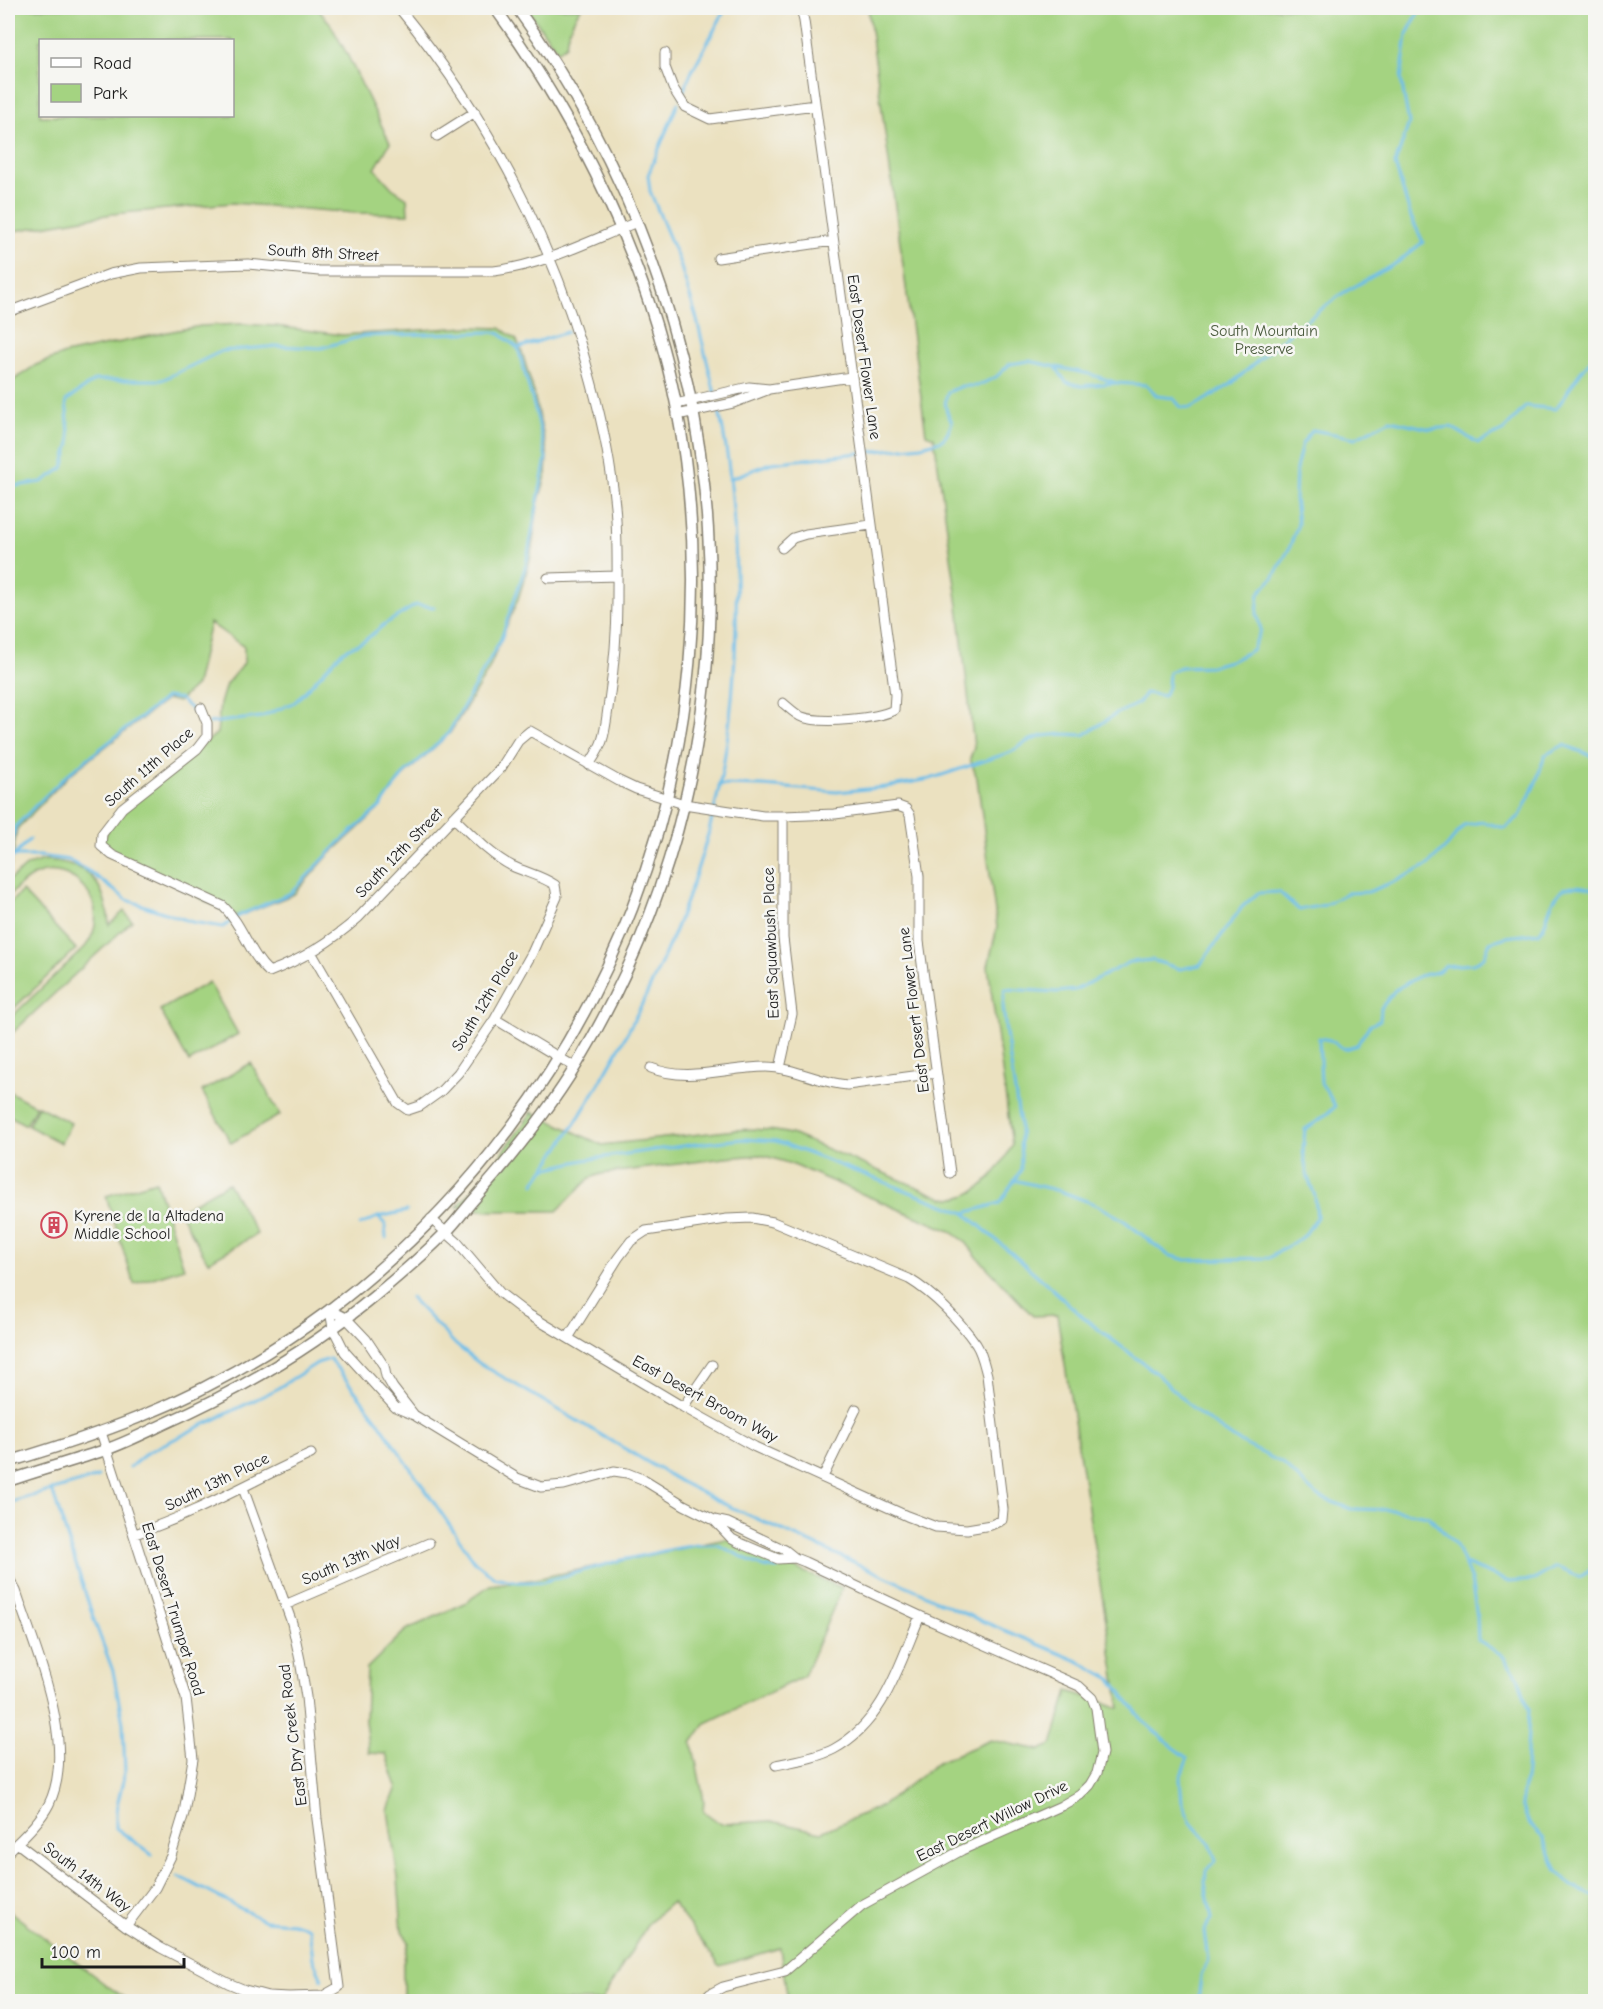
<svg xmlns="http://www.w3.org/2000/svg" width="1603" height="2009" font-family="'Comic Neue',sans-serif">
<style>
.green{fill:#a4d381;stroke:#60784e;stroke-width:1.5;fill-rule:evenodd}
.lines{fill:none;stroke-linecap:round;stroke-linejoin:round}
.stream{stroke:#6dbee9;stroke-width:3}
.minor-casing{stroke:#847e6e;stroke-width:11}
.tertiary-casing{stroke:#847e6e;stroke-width:13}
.minor{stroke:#fff;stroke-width:9}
.tertiary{stroke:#fff;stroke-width:10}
.labels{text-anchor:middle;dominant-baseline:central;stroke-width:5;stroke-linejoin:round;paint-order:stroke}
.street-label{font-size:16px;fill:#1c1c1c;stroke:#f6f6f2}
.park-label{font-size:16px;fill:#4c5c3f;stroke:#f6f6f2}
.poi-label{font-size:16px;fill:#1c1c1c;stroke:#f6f6f2;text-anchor:start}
</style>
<rect width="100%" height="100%" fill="#f6f6f2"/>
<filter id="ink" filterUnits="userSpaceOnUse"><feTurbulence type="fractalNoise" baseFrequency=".0167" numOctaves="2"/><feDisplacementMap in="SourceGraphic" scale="12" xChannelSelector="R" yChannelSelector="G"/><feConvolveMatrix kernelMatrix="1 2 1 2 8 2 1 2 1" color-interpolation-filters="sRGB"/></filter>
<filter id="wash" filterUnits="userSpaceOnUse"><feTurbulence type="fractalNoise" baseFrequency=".008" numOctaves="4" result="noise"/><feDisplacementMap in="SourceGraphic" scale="24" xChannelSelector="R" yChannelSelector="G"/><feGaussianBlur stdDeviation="1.35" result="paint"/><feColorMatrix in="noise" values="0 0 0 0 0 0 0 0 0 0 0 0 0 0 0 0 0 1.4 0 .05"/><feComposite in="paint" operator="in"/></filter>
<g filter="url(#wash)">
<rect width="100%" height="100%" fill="#ebe1c0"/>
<path class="green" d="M8,8H317L329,22L347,54L390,143L375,169L392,188L407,198L408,214L355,213L232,203L112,214L8,232ZM40,40H232V116H40Z
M526,8H581C573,19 567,31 566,45L558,51Z
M868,8H1595V2001H788L780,1948L720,1966L672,1902L649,1922L601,2001H403V1963L409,1942L402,1931L398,1878L388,1810L397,1787L386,1754L369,1753L365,1721L367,1668L406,1630L465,1603L490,1585L530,1580L726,1539L842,1588L804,1676L706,1723L692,1743L704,1800L703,1811L721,1824L771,1821L821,1832L883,1805L938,1762L991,1740L1040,1750L1052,1745L1068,1691L1120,1708L1057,1315L1033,1316L978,1258L965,1241L950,1231L796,1166L776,1159L760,1155L725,1158L601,1174L590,1178L557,1211H488L457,1207L485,1177L532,1112L602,1145L736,1130C757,1128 774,1129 794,1135L943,1198C976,1202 999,1172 1012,1145L988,966L997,927L977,778L970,759L974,747L958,606L934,437L926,434Z
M240,324L275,326L342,335L469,327L500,328L516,339L521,349L533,390L547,452L546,476L538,504L530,560L518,599L488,671L450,733L399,780L378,810L328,856L294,894L247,913L234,916L101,846L111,821L217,733L220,704L226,684L244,663V647L210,623L196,685L178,702L167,699L68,776L17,829L11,865L8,868V384L36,365L65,354L173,331L201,326Z
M44,860C88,862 106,882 109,925L124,911L132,921L8,1037V1020L85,947C116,908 73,856 33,876C23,881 15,890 8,897V881L28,865Z
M22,891L76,949L8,1014V905Z
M209,982L238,1034L189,1062L160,1010Z
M251,1063L280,1115L231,1143L202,1091Z
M8,1091L36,1106L26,1125L8,1115Z
M38,1106L71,1123L61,1143L28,1126Z
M156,1181L184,1268L134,1284L106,1196Z
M228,1183L257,1234L208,1262L179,1211Z
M8,1910L106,1985L130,2001H8Z"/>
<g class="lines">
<path class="stream" d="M681,97L691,73L726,8
M678,103L648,175L650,191L679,261L696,316L715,394
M1057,369L1066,382L1081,386L1115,383
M729,479L771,463L921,446C943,440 945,443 952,422C946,412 943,403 948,392L962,386H977L996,377L1010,364L1029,361L1089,374L1117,383L1147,385L1157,396L1173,398L1181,407L1191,408L1230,385L1292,331L1343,293L1398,262L1423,242L1411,217L1395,164L1409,123L1401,79L1407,34L1421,8
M8,487L42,482L63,468L70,443L66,401L95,380H162L222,351L278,346L321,348L363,336L493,332L500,334L518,348
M209,723L261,717L295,702L343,651L364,641L385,624L416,605L434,607
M719,785L763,786L837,792L886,787L930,779L1011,752L1028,741L1042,736L1063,734L1084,735L1116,714L1139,703L1145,693L1164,696L1168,687L1169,672L1181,667L1211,666L1233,660L1252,650L1261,630L1257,614L1259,593L1273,578L1289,549L1298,524L1295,498L1296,469L1302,444L1313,430L1355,438L1390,420L1430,429L1451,427L1478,443L1504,430L1526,406L1556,409C1569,391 1578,371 1596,356
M14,856H40L69,860L90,872L127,900L192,922L223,927L240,915L291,893L339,843L381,806L403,775L448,734L501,639L526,565L546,458L538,420L518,348L567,332
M9,861L15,827L38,803L68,774L167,697L180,699L201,718
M8,862L30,839
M545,1169L584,1160L696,1144L743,1139L776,1141L965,1213L1046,1283L1085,1319L1156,1373L1199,1414L1238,1441L1282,1463L1317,1496L1351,1509L1393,1510L1428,1516L1456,1545L1471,1580L1477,1616L1478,1640L1502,1655L1518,1677L1529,1709L1526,1772L1521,1805L1530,1825L1543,1838L1557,1871L1573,1887L1596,1897
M1014,1180L1060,1191L1097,1205L1122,1219L1168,1255L1186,1260L1269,1258L1304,1236L1317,1217L1315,1196L1307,1175L1303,1150L1305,1129L1318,1121L1335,1107L1328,1093L1321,1083L1319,1038L1330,1040L1344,1049L1357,1045L1369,1026L1380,1020L1381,1008L1395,990L1419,976L1437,972L1445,966L1473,964L1484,957L1490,942L1506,937L1539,933C1546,926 1546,919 1549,911C1559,883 1570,884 1596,889
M534,1184C609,1079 674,956 709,831C731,748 738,660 736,574C735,519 731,461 718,407
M965,1213L1000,1203L1021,1170L1020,1124L1006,1033L1003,1005L1005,989L1057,992L1075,990L1130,962L1152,960L1180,969L1200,965L1242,907L1258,893L1279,892L1299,910L1325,905L1347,893L1368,892L1396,881L1428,865L1448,845L1464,825L1482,822L1505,828L1520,816L1536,782L1545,755L1564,745L1590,755H1596
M378,1217L385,1224L386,1238
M360,1225L378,1217L407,1211
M410,1297L456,1345L479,1363L683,1483L726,1505L916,1590L956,1610L1078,1661L1111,1679L1144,1722L1168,1743L1188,1758L1180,1778L1182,1802L1191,1823L1210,1844L1216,1860L1206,1870L1205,1883L1212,1919L1204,1931L1208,1960L1201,1976L1198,2002
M130,1467L148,1452L275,1390L317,1363L330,1359L376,1418L475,1562L494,1577L518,1582H542L622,1560L673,1549L697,1545H718L763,1567L777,1569
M52,1490L94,1620L113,1671L123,1723L125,1772L116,1810V1828L152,1855
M8,1503L98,1477
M1465,1564L1509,1582L1534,1580L1556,1567L1580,1577L1596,1566
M178,1876L265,1921L293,1923L309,1928L313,1959L322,1979"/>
</g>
</g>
<g filter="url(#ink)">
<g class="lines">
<g class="minor-casing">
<path id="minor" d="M399,8C489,118 555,244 591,381C602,421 611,464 615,506C618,538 617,569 617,601C617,635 614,667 609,701C607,714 606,729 602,741C599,750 594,757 589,765
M665,53V67L673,88L685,107L710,119L815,105
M437,136L475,112
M718,258L833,241
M8,312L110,274L141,268L248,264L319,271H494C544,265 589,241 637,222
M676,404L749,387L769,389L851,377
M677,415L733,403L767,390
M782,548L793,538L806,534L871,525
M548,578L617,576
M783,703C789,708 796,715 802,717C822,724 876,719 894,710L895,695L804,21L801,8
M201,708L207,723V736L197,749L122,808L102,834L101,846L112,855L223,906C243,925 249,954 269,972C301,960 332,941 358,918L501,768L518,741L530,731L619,781L636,789L684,804L763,816H783L835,814L898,806L906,809L910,815L919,876V941L950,1173
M311,952L398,1103L408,1110L420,1106L441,1091L458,1073L495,1019L532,953L557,897L555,885C542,876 527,873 512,866C490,855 471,834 453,817
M495,1019L575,1067
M651,1068C688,1083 727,1067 766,1067C794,1067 819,1083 847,1085L936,1073
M780,1068L792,1014L783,938V816
M431,1219L457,1242L500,1293L526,1313L683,1407L755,1447L907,1516L936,1527L967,1529L991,1525L1002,1520L1003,1509L987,1375C984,1364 982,1353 976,1344C959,1320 934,1294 909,1279L773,1222L752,1218L727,1219L646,1231L631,1241L618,1258L568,1338
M330,1310L333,1328L345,1352L395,1407L414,1415L517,1478L541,1487L564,1485L614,1471L627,1473L642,1479L684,1505L714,1520L728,1523L785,1550L795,1558
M330,1310L346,1318L366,1339L384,1366L386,1376L393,1388L414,1415
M683,1407L712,1365
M101,1432L186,1698L193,1759L184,1813L171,1856L155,1888L126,1926
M823,1477L856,1409
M135,1534C198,1513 251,1481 311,1454
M8,1577L16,1591C35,1650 78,1745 49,1804C40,1822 22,1838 8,1852
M285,1605L429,1543
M776,1765C794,1761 817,1758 834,1749C884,1722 899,1665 920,1616
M17,1843L126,1926L161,1948L228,1983L245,1990L268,1996L289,1997L323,1996L339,1987L317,1819L306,1697L300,1660L292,1623L243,1488
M701,2002L710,1994L723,1987L785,1971L862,1905L962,1850L1061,1806L1080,1795L1090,1785L1097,1773L1102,1753L1096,1708L1092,1698L1079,1686L920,1616L805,1562L795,1558L778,1559L740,1543L732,1539L714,1520"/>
</g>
<g class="tertiary-casing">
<path id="tertiary" d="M8,1462C51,1449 95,1435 137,1418C204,1391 270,1354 328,1311C609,1098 743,750 676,404C648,263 579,124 495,8
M8,1481C40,1470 73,1461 105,1450C125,1443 145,1433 164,1424C240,1390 314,1347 377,1294C401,1274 425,1254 446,1232C457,1221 466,1208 476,1197C513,1155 548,1112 577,1064C779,729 744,321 517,8"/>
</g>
<use href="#minor" class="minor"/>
<use href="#tertiary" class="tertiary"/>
</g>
</g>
<defs>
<g id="building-ring" transform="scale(1.35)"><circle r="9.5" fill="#f6f6f2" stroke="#d1495b" stroke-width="1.5"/><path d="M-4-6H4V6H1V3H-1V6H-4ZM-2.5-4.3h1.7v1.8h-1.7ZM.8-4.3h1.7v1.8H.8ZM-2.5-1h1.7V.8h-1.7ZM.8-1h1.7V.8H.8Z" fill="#d1495b"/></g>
</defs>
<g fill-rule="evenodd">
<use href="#building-ring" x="54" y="1225"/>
</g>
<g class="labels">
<g class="street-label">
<text transform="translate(323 253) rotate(3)">South 8th Street</text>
<text transform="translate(864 357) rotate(82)">East Desert Flower Lane</text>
<text transform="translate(149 767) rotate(-41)">South 11th Place</text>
<text transform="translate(399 853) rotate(-46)">South 12th Street</text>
<text transform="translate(771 943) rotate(-92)">East Squawbush Place</text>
<text transform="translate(485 1001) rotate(-59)">South 12th Place</text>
<text transform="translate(914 1010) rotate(-97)">East Desert Flower Lane</text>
<text transform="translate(705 1399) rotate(29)">East Desert Broom Way</text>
<text transform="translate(217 1482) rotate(-26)">South 13th Place</text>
<text transform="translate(351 1560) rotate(-23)">South 13th Way</text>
<text transform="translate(173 1609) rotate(73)">East Desert Trumpet Road</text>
<text transform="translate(293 1735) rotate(-97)">East Dry Creek Road</text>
<text transform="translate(992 1821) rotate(-26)">East Desert Willow Drive</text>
<text transform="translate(87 1877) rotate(37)">South 14th Way</text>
</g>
<g class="park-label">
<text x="1264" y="331">South Mountain<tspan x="1264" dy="18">Preserve</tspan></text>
</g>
<g class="poi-label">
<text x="74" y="1216">Kyrene de la Altadena<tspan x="74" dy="18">Middle School</tspan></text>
</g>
</g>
<rect width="1603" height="2009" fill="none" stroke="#f6f6f2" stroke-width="30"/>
<rect x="39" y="39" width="195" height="78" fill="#f6f6f2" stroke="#9f9f9c" stroke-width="1.5"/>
<rect x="51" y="58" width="30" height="9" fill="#ffffff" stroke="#9f9f9c" stroke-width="1.5"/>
<text x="93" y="69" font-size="18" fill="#1c1c1c">Road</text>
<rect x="51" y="84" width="30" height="18" fill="#a4d381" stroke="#9f9f9c" stroke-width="1.5"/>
<text x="93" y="99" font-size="18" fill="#1c1c1c">Park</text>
<path d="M42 1958v9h142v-9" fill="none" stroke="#1c1c1c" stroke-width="3"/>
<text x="51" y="1958" font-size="18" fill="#1c1c1c" stroke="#f6f6f2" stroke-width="4.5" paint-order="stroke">100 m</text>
</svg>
